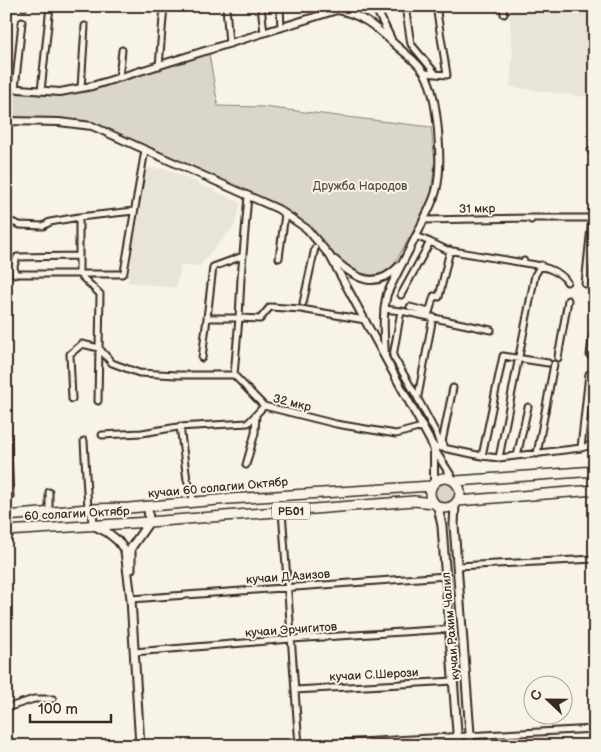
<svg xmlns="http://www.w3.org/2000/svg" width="601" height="752" font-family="'Balsamiq Sans',sans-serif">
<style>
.built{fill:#e9e4d9}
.green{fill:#dbd6cb;stroke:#8b8074}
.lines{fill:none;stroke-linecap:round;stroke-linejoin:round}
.minor-casing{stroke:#3b2a1e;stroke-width:9}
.tertiary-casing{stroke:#3b2a1e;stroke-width:10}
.secondary-casing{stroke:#3b2a1e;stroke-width:11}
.trunk-casing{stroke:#3b2a1e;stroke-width:12}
.minor{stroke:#f7f3e8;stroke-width:5}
.tertiary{stroke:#f7f3e8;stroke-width:6}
.secondary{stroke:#f7f3e8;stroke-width:7}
.trunk{stroke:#f7f3e8;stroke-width:9}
.labels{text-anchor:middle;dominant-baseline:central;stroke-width:4;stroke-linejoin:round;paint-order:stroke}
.shield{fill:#f7f3e8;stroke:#73665b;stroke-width:1}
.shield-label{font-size:11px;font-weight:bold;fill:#3b2a1e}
.park-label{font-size:12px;fill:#5b4c41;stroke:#f7f3e8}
.street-label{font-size:12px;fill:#3b2a1e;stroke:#f7f3e8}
</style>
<rect width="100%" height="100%" fill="#f7f3e8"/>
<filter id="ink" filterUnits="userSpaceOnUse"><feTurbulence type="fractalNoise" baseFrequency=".02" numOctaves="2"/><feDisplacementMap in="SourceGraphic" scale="10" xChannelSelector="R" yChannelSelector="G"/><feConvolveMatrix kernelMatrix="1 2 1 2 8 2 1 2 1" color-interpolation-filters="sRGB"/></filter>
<g filter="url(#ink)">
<path class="built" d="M508,6H595L588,97L510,87L513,51Z
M146,168L167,169L241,203L234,226L199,266L181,265L176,288L128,282Z"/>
<path class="green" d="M209,54L218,106L263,107L431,127L435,162L431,194L415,228L393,266L383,273L372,275L361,273L339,260L298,217L288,211L93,124L57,120L6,117V93L60,96L92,90Z
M435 493a10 10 0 1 1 20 0a10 10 0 1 1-20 0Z"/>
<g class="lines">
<g class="minor-casing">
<path id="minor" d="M226,6L229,44
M261,6L264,33
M280,6L281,28
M405,6L411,44L436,74
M503,6L504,14
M24,7V6
M87,7V6
M159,66L164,6
M425,73L447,75L436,6
M119,78L122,50
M81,88L85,26
M15,89L22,22
M41,91L50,6
M591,151L595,149
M79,217L134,211
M6,220L20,225L43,226L50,222L79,217V274L100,294L98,401
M424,220L531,218
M531,220V218H594
M430,242L447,250L524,263
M79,256L17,257L14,266L15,274H122L124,272L145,150
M279,258L285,214
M524,261V263C536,264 561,270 567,282
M585,284L592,218
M401,295L430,242L416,236
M593,302H595
M303,303L315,248
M410,307L429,312
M384,309L401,311
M428,316L434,296L439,297L450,250
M207,318L213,267L243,256
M559,349L558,358L568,300
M590,355L595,316
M202,358L207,318H239L241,278L248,196
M234,375L239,318L260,319L270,307L301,309L365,320
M418,396L433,317
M72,399L70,354L82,344L99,348L112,363L139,373L177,375H234L264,406
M6,404L10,497
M180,426L187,480L192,490L193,502
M102,435L142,433L178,427L248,423L264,406L336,424L396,434L422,427
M84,441L88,509
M444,445L442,442L453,388
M438,447L482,456L499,458L581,448L589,374
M441,448L436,433L417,397L393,356L401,311L491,330
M581,448L595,444
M537,454L554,364
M482,456L503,356L548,363
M517,456L528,407
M499,458L535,275L541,265
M246,465L255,433L256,415
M282,511L299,746
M49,513V492
M457,566L595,559
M131,599L446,576
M134,652L291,639L450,629
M295,690L454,681
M6,708L34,699H53
M286,746L595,729"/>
</g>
<g class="tertiary-casing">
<path id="tertiary" d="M375,6L391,39
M6,88L60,92L92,86L337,10C363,14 379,30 398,47C407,55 419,63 425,74C438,96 443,165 436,191C433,203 426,214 421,226C410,249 398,271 387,294C382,315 384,336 385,357
M6,121L59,122L92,126L278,209L307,229L330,256L433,446
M335,260C357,280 376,290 399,266
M434,449L453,479
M434,450V482"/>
</g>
<g class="secondary-casing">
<path id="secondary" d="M433,446L434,449
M455,505L454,525L471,746
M438,507L442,526L458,746
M92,509L93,525L107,532L118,541L125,551L131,599L140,746
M131,569V548L149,522L148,506"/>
</g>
<g class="trunk-casing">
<path id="trunk" d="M430 493a15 15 0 1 1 30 0a15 15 0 1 1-30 0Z
M456,481L595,471
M458,501L595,490
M6,516L88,509L129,508L229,499L432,486
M6,531L149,522L414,501L434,503"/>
</g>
<use href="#minor" class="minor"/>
<use href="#tertiary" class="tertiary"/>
<use href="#secondary" class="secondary"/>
<use href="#trunk" class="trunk"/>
</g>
</g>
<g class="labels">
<rect class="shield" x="272" y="502.5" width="38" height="17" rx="4"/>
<g class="shield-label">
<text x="291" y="511">РБ01</text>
</g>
<g class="park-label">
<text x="360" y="186">Дружба Народов</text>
</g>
<g class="street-label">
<text transform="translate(477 209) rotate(-1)">31 мкр</text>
<text transform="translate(292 403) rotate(14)">32 мкр</text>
<text transform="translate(218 488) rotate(-5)">кучаи 60 солагии Октябр</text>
<text transform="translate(77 514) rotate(-3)">60 солагии Октябр</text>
<text transform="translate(288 577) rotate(-4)">кучаи Д.Азизов</text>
<text transform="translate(451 626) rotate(-95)">кучаи Рахим Чалил</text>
<text transform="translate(291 630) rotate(-4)">кучаи Эрчигитов</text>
<text transform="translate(374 675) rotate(-3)">кучаи С.Шерози</text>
</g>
</g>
<rect width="601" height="752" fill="none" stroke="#f7f3e8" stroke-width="25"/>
<rect x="12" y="12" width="576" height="727" fill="none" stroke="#3b2a1e" stroke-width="2" filter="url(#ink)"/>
<g transform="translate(548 700) rotate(292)"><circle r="24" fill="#f7f3e8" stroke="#aca397"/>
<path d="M0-4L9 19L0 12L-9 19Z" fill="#3b2a1e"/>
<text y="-8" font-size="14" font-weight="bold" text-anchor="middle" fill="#3b2a1e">С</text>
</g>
<path d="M30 714v8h81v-8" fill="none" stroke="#3b2a1e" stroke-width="2.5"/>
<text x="38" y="714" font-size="15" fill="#3b2a1e" stroke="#f7f3e8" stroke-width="4" paint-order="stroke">100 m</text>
</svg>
